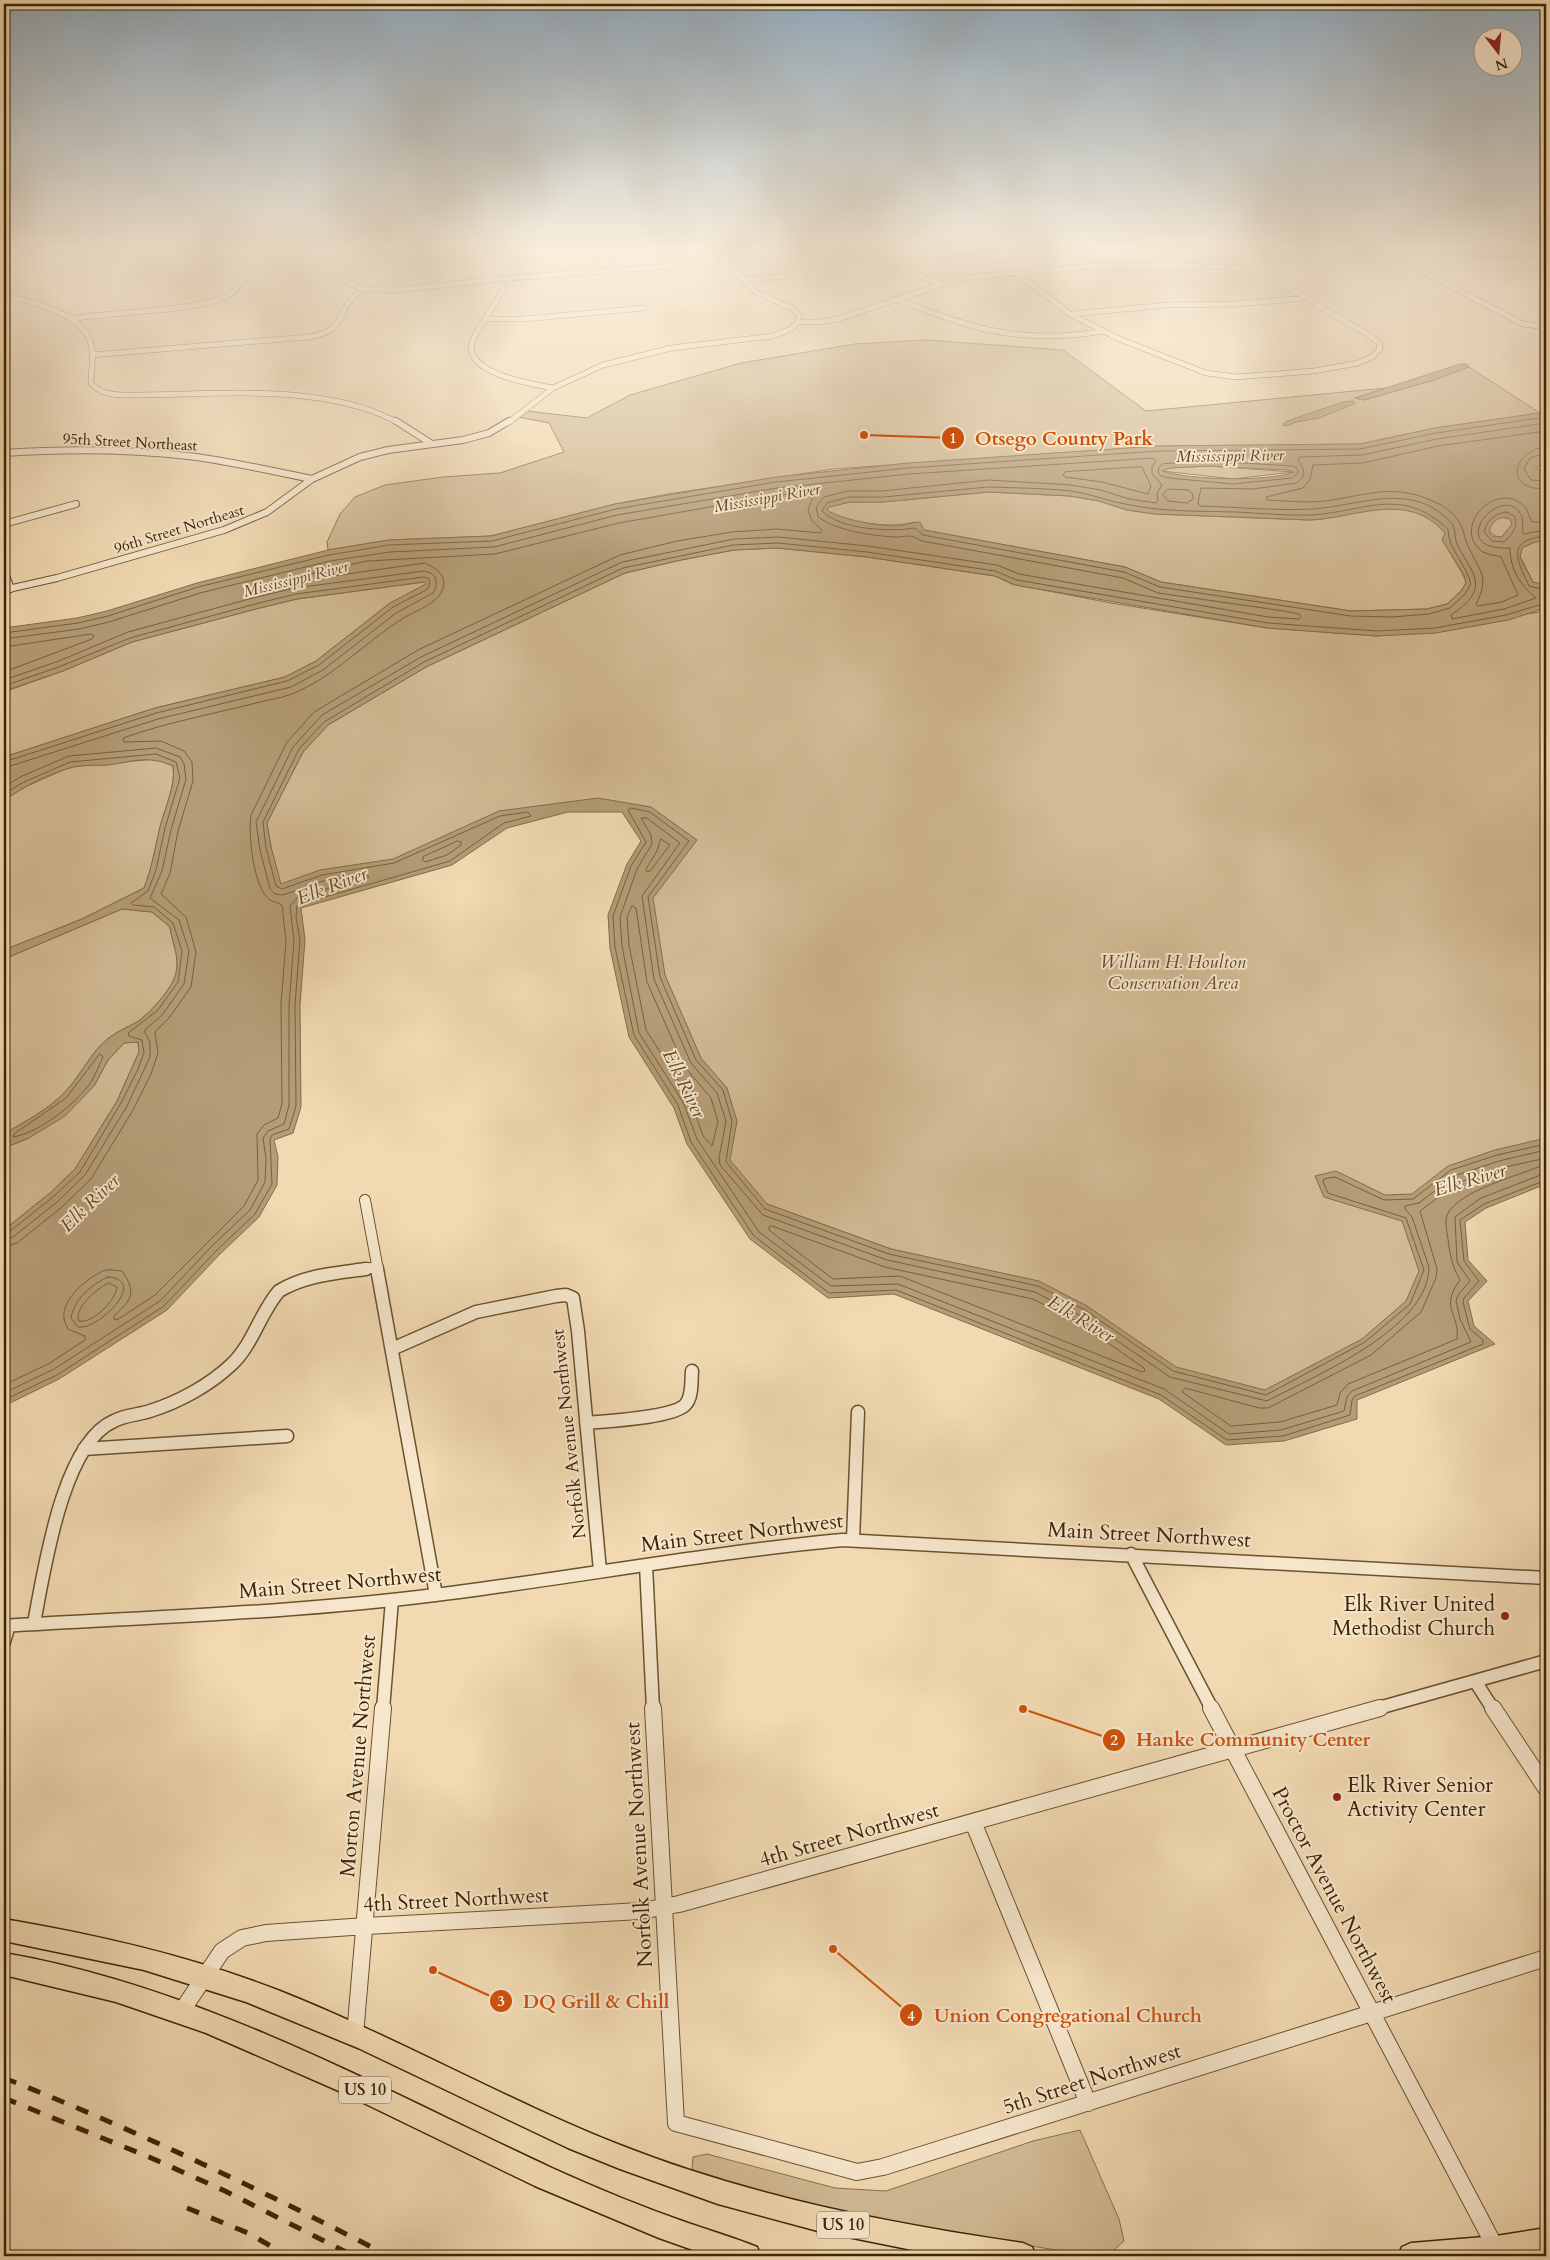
<svg xmlns="http://www.w3.org/2000/svg" width="1550" height="2260" font-family="Cardo,serif">
<style>
.green{fill:#d2ba94;stroke:#88704c}
.water{fill:#b49c76;stroke:#846c48;fill-rule:evenodd}
.lines{fill:none;stroke-linecap:round;stroke-linejoin:round}
.shore{stroke:#78603d;stroke-width:1}
.minor-far4-casing{stroke:#6a522f;stroke-width:6}
.minor-far3-casing{stroke:#6a522f;stroke-width:8}
.minor-far2-casing{stroke:#6a522f;stroke-width:12}
.minor-far1-casing{stroke:#6a522f;stroke-width:15}
.minor-casing{stroke:#6a522f;stroke-width:18}
.major-casing{stroke:#3d2504;stroke-width:2}
.highway-casing{stroke:#3d2504;stroke-width:3}
.minor-far4{stroke:#f6e6cc;stroke-width:5}
.minor-far3{stroke:#f6e6cc;stroke-width:6}
.minor-far2{stroke:#f6e6cc;stroke-width:10}
.minor-far1{stroke:#f6e6cc;stroke-width:12}
.minor{stroke:#f6e6cc;stroke-width:16}
.major{fill:#f1d9b1;fill-rule:evenodd}
.highway{fill:#f1d9b1;fill-rule:evenodd}
.rail{stroke:#3d2504;stroke-width:5;stroke-dasharray:13 13;stroke-linecap:butt}
.poi-dot{fill:#8f2418;stroke:#f6e6cc;stroke-width:2}
.labels{text-anchor:middle;dominant-baseline:central;stroke-width:4;stroke-linejoin:round;paint-order:stroke}
.far-street-label{font-size:15px;fill:#3d2504;stroke:#f6e6cc}
.far-water-label{font-size:16px;font-style:italic;fill:#614926;stroke:#f6e6cc}
.shield{fill:#f6e6cc;stroke:#745f40;stroke-width:1}
.shield-label{font-size:16px;font-weight:bold;fill:#3d2504}
.park-label{font-size:18px;font-style:italic;fill:#624a28;stroke:#f6e6cc}
.street-label{font-size:18px;fill:#3d2504;stroke:#f6e6cc}
.water-label{font-size:19px;font-style:italic;fill:#614926;stroke:#f6e6cc}
.near-street-label{font-size:21px;fill:#3d2504;stroke:#f6e6cc}
.near-poi-label{font-size:21px;fill:#3d2504;stroke:#f6e6cc;text-anchor:end}
.leader{fill:none;stroke:#ce510b;stroke-width:2}
.callout-dot{fill:#ce510b;stroke:#f6e6cc;stroke-width:2}
.mark-label{font-size:15px;text-anchor:middle;font-weight:bold;fill:#fff}
.callout-label{font-size:19px;text-anchor:middle;font-weight:bold;fill:#ce510b;stroke:#f6e6cc;stroke-width:4;stroke-linejoin:round;paint-order:stroke}
</style>
<rect width="100%" height="100%" fill="#f1d9b1"/>
<filter id="stains"><feTurbulence type="fractalNoise" baseFrequency=".004" numOctaves="4"/><feColorMatrix values="0 0 0 0 .2 0 0 0 0 .09 0 0 0 0 .02 0 0 0 .5 -.17"/></filter>
<radialGradient id="worn" r=".72"><stop offset=".6" stop-color="#630" stop-opacity="0"/><stop offset="1" stop-color="#630" stop-opacity=".3"/></radialGradient>
<path class="green" d="M926,340L1063,350L1146,411L1386,388L1355,398L1364,400L1434,380L1469,367L1540,413L1435,428L1360,444L1158,446L834,469L668,494L615,504L491,536L389,540L328,550L327,542L340,514L355,497L385,485L443,477L500,473L564,452L549,423L518,417L527,411L587,418L630,395L741,363L855,344Z
M1209,466L1294,472L1233,479L1162,471L1170,468Z
M989,492L1070,496L1099,501L1127,510L1155,514L1310,520C1356,518 1408,489 1445,533C1444,552 1461,565 1466,583L1461,591L1447,604L1427,609L1351,611L1161,582L1125,567L924,530L915,522C890,529 849,523 826,510L829,507L850,502H883Z
M1500,517L1510,519L1512,524L1502,537H1497L1489,531L1491,524Z
M1546,537V593L1533,582L1520,556L1522,548Z
M777,548L867,557L995,576L1012,584L1111,603L1267,628L1377,636L1507,620L1520,615L1546,611V1173L1440,1201L1437,1297L1237,1419L922,1256L891,1249L767,1204L710,1165L631,943L654,833L625,809L567,810L493,820L412,856L280,885L271,847L267,823L303,752L328,725L426,667L625,573L681,560L734,550Z
M424,582L427,584L390,603L316,661L285,677L155,708L4,757V692L63,671L132,642L256,609L297,599Z
M156,759L173,766C176,786 165,807 160,827C155,848 152,868 144,888L82,919L4,950V800L25,787L70,767Z
M122,909L152,912L170,927C172,944 182,960 174,979C168,993 149,1014 137,1022C128,1027 118,1031 110,1037C90,1052 81,1076 64,1093C48,1110 24,1122 4,1134V959Z
M131,1042H138L139,1052L117,1101L75,1169L50,1193L4,1230V1148L29,1138L94,1086L108,1060L124,1043Z
M1080,2130L1119,2219L1124,2241L1112,2252L1063,2251L887,2224L736,2188L702,2175L692,2169L693,2157L707,2154L835,2188L886,2191L1033,2141Z"/>
<path class="water" d="M1460,364H1467L1469,367L1434,380L1364,400L1355,398Z
M1353,401L1355,403L1354,404L1319,418L1296,422L1287,426L1283,425L1285,422L1343,402Z
M1546,412V463L1535,469L1546,470V541C1537,541 1530,543 1522,548L1520,557L1533,582L1546,585V608L1508,620L1436,633L1377,636L1267,628L1015,585L995,576L867,557L777,548L734,550L681,560L625,573L426,667L328,725L303,752L267,823L271,847L281,884L320,870L393,859L499,811L598,798L651,807L697,840L653,898L665,975L701,1058L727,1088L737,1121L730,1160L767,1204L891,1249L1039,1281L1087,1306L1176,1367L1265,1390L1362,1339L1406,1301L1419,1271L1402,1221L1324,1197L1315,1176L1336,1171L1385,1195L1412,1194L1448,1166L1495,1150L1546,1138V1184L1486,1208L1465,1222L1468,1260L1487,1281L1468,1301L1474,1326L1495,1344L1357,1400V1419L1284,1441L1226,1445L1159,1399L894,1294L828,1298L750,1239L687,1144L674,1108L629,1037L610,948L608,915L627,864L641,841L622,812H568L507,828L452,865L301,908L305,940L300,1005L301,1107L293,1133L274,1140L278,1157L277,1185L259,1217L220,1254L167,1310L59,1379L4,1406V1230L50,1193L75,1169L117,1101L139,1052L138,1042L124,1043L108,1060L94,1086L65,1116L29,1138L4,1148V1134C24,1122 48,1110 64,1093C81,1076 90,1052 110,1037C118,1031 128,1027 137,1022C149,1014 168,993 174,979C182,960 172,944 170,927L152,912L122,909L4,959V950L82,919L144,888C152,868 155,848 160,827C165,807 176,786 173,766C147,755 136,761 109,765C96,766 83,764 70,768C47,774 24,787 4,800V757L155,708L285,677L316,661L390,603L426,584L424,582L297,599L256,609L132,642L63,671L4,691V628L77,618L107,611L197,583L328,550L389,540L491,536L615,504L776,477L908,463L1158,446L1360,444L1435,428ZM1209,466L1287,470L1294,472C1269,482 1189,480 1162,471L1170,468ZM989,492L1070,496L1099,501L1127,510L1155,514L1310,520C1356,518 1408,490 1445,533L1442,540L1464,575L1466,583L1461,591L1447,604L1427,609L1351,611L1161,582L1125,567L924,530L920,522C912,522 904,526 896,526C878,526 842,520 827,510L829,507L850,502H883ZM1505,517L1510,519L1512,524L1502,537L1492,536L1489,531C1492,523 1496,518 1505,517Z"/>
<g class="lines">
<path class="shore" d="M1546,423L1437,439L1362,455L1300,457L1298,460L1303,469L1304,475L1297,483L1253,489L1201,488L1198,503L1200,506C1237,507 1275,511 1312,509C1361,506 1414,479 1453,525C1456,531 1454,538 1457,544C1473,576 1492,587 1451,615L1452,619L1504,609L1536,598C1520,585 1510,569 1510,548C1441,551 1503,480 1521,515C1524,520 1522,528 1523,534L1546,530
M1546,431L1438,446L1363,463L1313,465L1310,479L1303,488L1266,497L1268,500C1287,501 1306,503 1325,501C1364,496 1392,483 1430,500C1441,504 1451,510 1458,520C1464,528 1464,539 1469,548C1480,572 1490,577 1476,604L1478,606L1502,602L1518,595L1501,557C1495,555 1488,555 1483,552C1450,529 1495,480 1523,505C1528,509 1529,517 1532,522H1546
M1546,446C1511,453 1504,490 1546,489
M1546,453L1530,458L1524,469L1531,480L1546,481
M1210,461L1292,466L1297,468L1298,473L1292,478L1233,484L1169,478L1161,476L1158,472L1159,467L1163,464Z
M1142,467L1151,486L1148,494L1102,482L1065,477L1063,475L1065,472Z
M988,487C1016,488 1044,488 1071,491C1092,494 1110,502 1130,505C1165,512 1201,511 1236,512C1261,513 1287,516 1312,515C1367,511 1401,486 1448,529C1448,549 1466,564 1471,584L1465,594L1450,608L1429,614L1392,617L1351,616L1160,587L1124,572L923,535L915,528C890,532 841,530 822,511L827,503L849,497H883Z
M1168,489L1188,490L1193,494V499L1187,503L1168,501L1163,495Z
M1506,512L1514,516C1519,527 1512,534 1504,542L1492,541L1484,532C1487,520 1494,514 1506,512Z
M1546,536C1506,540 1516,558 1529,586L1546,590
M4,633L78,623L108,616L198,587L329,555L389,545L492,541L616,509L776,482L908,468L1158,451L1360,449L1436,433L1546,417
M4,639L79,629L109,622L200,593L330,561L390,552L494,547L617,515L777,488L909,474L1153,458L1156,461L1152,467V474L1162,485L1157,493L1158,501L1156,503L1129,499L1101,490L1071,485L989,480L882,491H848L824,497L816,507L818,517C838,531 868,535 893,537C907,538 907,532 922,541L1123,578L1158,593L1284,611L1299,614L1301,617L1299,619L1268,617L1019,574L997,565L868,546L778,537L734,539L622,562L421,657L322,715L293,747L256,822L260,850L270,889L275,894L283,895L323,881L366,874L369,877L298,897L290,906L294,941L289,1005V1105L284,1124L268,1131L263,1138L266,1158L265,1182L250,1210L212,1246L160,1301L54,1369L4,1393
M4,647L91,634L94,636L92,639L4,672
M4,680L59,661L128,632L253,598L295,588L424,571L431,573L436,578V587L433,593L396,613L323,670L291,687L158,719L4,768
M4,686L61,666L130,638L255,604L296,594L423,577L428,578L430,582L428,589L393,607L319,665L287,681L156,713L4,762
M4,787L20,777L69,756L156,748L180,757L184,764L186,779L171,830L162,871L150,898L179,920L189,951L184,984L163,1014L144,1031L150,1042V1057L127,1106L85,1175L57,1202L13,1237L4,1239
M4,794L22,783L70,762L156,754L176,762L180,778L165,828L156,870L148,891L131,903L133,905L154,907L173,923L182,951L178,982L158,1010L128,1033L129,1036L142,1040L144,1053L138,1069L121,1103L80,1172L53,1197L9,1232L4,1233
M661,839L670,845L650,871L647,872L646,869L657,851Z
M458,841L461,842V845L447,855L425,862L423,860V857Z
M632,906L636,908L647,982L684,1066L711,1098L718,1122L712,1146L703,1136L690,1099L646,1030L629,945L627,918Z
M100,1054L103,1057C99,1065 96,1074 91,1082C77,1103 39,1133 13,1137L14,1134L66,1098Z
M1546,1144L1497,1155L1451,1170L1413,1199L1384,1200L1335,1177L1324,1179L1323,1182L1328,1193L1406,1218L1424,1270L1410,1304L1365,1342L1266,1395L1173,1371L1085,1310L1038,1286L889,1254L765,1209L726,1162L732,1121L723,1090L696,1060L660,977L648,897L689,841L650,812L631,808L628,810L646,842L631,866L613,916L615,947L634,1035L678,1105L691,1142L754,1236L829,1293L896,1290L1161,1395L1227,1440L1283,1436L1350,1415L1352,1400L1355,1396L1483,1344V1340L1470,1329L1463,1302L1464,1298L1479,1281L1464,1261L1460,1220L1484,1204L1546,1180
M1546,1150L1499,1161L1454,1176L1419,1203L1405,1206V1209L1412,1217L1429,1267C1429,1329 1314,1376 1267,1401L1170,1377L1081,1316L1035,1292L887,1260L763,1215L720,1165L719,1158L726,1121L717,1093L691,1063L654,979L642,896L680,843L647,818H641L651,835L652,844L637,869L620,917L622,946L639,1033L683,1102L697,1139L759,1232L831,1286L898,1284L1164,1389L1229,1434L1281,1430L1344,1411L1347,1397L1352,1391L1471,1342L1460,1319L1456,1301L1458,1295L1470,1281L1457,1262L1455,1217L1481,1198L1546,1173
M1546,1158L1501,1168L1457,1183L1420,1211L1437,1269L1436,1278L1421,1312L1371,1355L1268,1408H1259L1185,1388L1182,1392L1231,1426L1280,1422L1337,1405L1340,1393L1348,1384L1457,1339C1460,1313 1439,1309 1460,1280C1452,1266 1450,1255 1448,1239C1447,1231 1444,1220 1448,1213C1462,1190 1514,1177 1538,1167L1546,1166
M772,1226L885,1267L1033,1299L1078,1322L1144,1368L1145,1371L1142,1372L900,1276L833,1279L769,1230V1227Z
M4,1247L17,1243L62,1207L91,1179L133,1110L151,1074L158,1053L155,1032L169,1018L191,987L196,952L186,917L161,894L170,873L178,831L193,781L192,762L184,751L161,741L124,742L123,738C165,723 208,715 252,704C265,700 279,699 292,694C334,677 364,643 402,619C414,611 439,604 443,588C447,574 435,568 425,563L311,579L308,577L310,574L367,561L495,554L619,523L778,495L815,492L808,510L812,521L822,530L821,533L777,529L732,532L677,541L620,555L418,650L314,712L287,742L251,815C248,835 253,878 265,895C269,901 276,902 282,905L286,941L281,1004L282,1104L278,1118L264,1125L257,1134L258,1180L244,1206L155,1295L117,1320L114,1319V1316C132,1299 137,1293 122,1271C117,1271 111,1269 106,1270C90,1275 61,1299 64,1318C64,1322 67,1326 68,1329L85,1336V1340L50,1363L4,1385
M108,1277C150,1280 97,1331 78,1327L71,1318C74,1299 92,1284 108,1277Z
M109,1283L117,1287C116,1300 93,1324 79,1321C73,1309 98,1287 109,1283Z
M4,1400L57,1375L164,1306L216,1251L255,1214L272,1184L270,1139L272,1135L289,1129L296,1106L295,1005L300,940L296,917L297,905L450,861L504,823L531,816L528,812L500,816L394,863L322,875L282,889L276,886L266,848L263,822L299,749L324,722L424,662L623,568L733,545L778,543L867,552L995,571L1017,580L1268,623L1377,631L1435,628L1506,615L1546,603"/>
<g class="minor-far4-casing">
<path id="minor-far4" d="M581,246L603,257L613,270
M710,246L756,292L793,309L799,315L798,322
M818,246L873,260L940,283
M1167,246L1177,253
M503,247L530,246
M1546,253L1387,249L1403,261L1523,324L1546,327
M1178,266L1177,253L1183,247
M134,273L128,268L126,262L136,253V246
M499,279L503,289C496,306 476,328 472,343C464,374 533,384 553,388
M745,280L785,276L885,246
M363,289L396,290L510,278L728,262
M4,296C31,301 79,312 90,341C95,354 91,369 91,383C99,393 109,394 121,395C203,396 288,384 367,409C378,413 389,418 399,423
M894,299C920,307 944,318 970,325C1014,338 1058,339 1103,331
M1071,314L1167,305L1235,304L1306,298
M71,319C118,311 168,313 214,301C241,294 235,283 252,272C282,252 327,261 360,263
M486,319H525L644,308
M798,322H820L838,319L960,278L1105,265L1227,267L1261,273L1276,280L1370,336L1379,343L1380,349L1372,357L1358,363L1314,371L1236,377L1206,373L1117,338L1070,314L1016,273
M92,355L308,337C350,331 333,309 363,289L348,283L346,279L364,256V246
M508,423L553,388L603,365L671,348L773,336L791,329L798,322"/>
</g>
<g class="minor-far3-casing">
<path id="minor-far3" d="M396,421L432,444
M4,453C65,449 127,449 188,456C230,461 271,471 312,479
M4,524L76,504
M4,570L11,589
M4,590L57,578L224,530L267,512L312,479L360,457L388,450L463,440L489,433L509,421"/>
</g>
<g class="minor-far2-casing">
<path id="minor-far2" d="M365,1200L378,1270
M357,1270L378,1267"/>
</g>
<g class="minor-far1-casing">
<path id="minor-far1" d="M377,1269L436,1595
M392,1349L476,1312L556,1296L566,1295L573,1298L578,1331L600,1571
M586,1423C606,1421 672,1418 685,1405C693,1397 691,1381 692,1371
M84,1449L287,1436
M853,1540L858,1412
M1131,1554L1212,1709
M646,1565L653,1709
M34,1623C44,1572 62,1443 114,1421C125,1415 138,1415 150,1411C179,1402 210,1385 232,1364C253,1344 260,1313 279,1291C305,1275 337,1273 366,1269
M4,1626C148,1617 292,1613 435,1595C571,1578 706,1553 842,1540L1546,1578
M4,1642L9,1625
M1475,1681L1493,1709
M383,1709L392,1600
M1375,1709L1546,1661"/>
</g>
<g class="minor-casing">
<path id="minor" d="M653,1708L676,2123L857,2172L883,2167L1546,1958
M1211,1708L1500,2256
M1493,1708L1546,1788
M973,1822L1088,2103
M181,2012L222,1951L242,1938L266,1933L366,1926L641,1911L679,1904L1380,1708
M355,2035L383,1708"/>
</g>
<g class="major-casing">
<path id="major" d="M98,246H130L4,257V253Z
M1207,246H1282L1546,254V258Z"/>
</g>
<g class="highway-casing">
<path id="highway" d="M4,1919C98,1935 191,1956 280,1991C396,2037 504,2099 620,2145C749,2196 886,2223 1023,2243L1032,2247L1036,2256H942L818,2231L718,2204L620,2169L568,2148L358,2048L246,2002L144,1970L4,1941Z
M4,1953C200,1987 373,2085 552,2168C596,2188 642,2207 688,2223C711,2231 735,2238 757,2247L761,2256H710L659,2238L535,2186L339,2091L206,2033L116,2002L4,1975Z
M1546,2228V2254L1531,2256H1398L1402,2247L1411,2243L1496,2236Z"/>
</g>
<use href="#minor-far4" class="minor-far4"/>
<use href="#minor-far3" class="minor-far3"/>
<use href="#minor-far2" class="minor-far2"/>
<use href="#minor-far1" class="minor-far1"/>
<use href="#minor" class="minor"/>
<use href="#major" class="major"/>
<use href="#highway" class="highway"/>
<path class="rail" d="M4,2078C136,2130 263,2191 389,2256
M4,2098L149,2157L225,2191L354,2256
M187,2208L248,2233L288,2256"/>
</g>
<linearGradient id="sky" x2="0" y2="1"><stop stop-color="#93aaba"/><stop offset="0.44" stop-color="#f9eedc"/><stop offset="1" stop-color="#f9eedc" stop-opacity="0"/></linearGradient>
<rect width="1550" height="563" fill="url(#sky)"/>
<g class="poi-dot">
<circle cx="1505" cy="1616" r="5"/>
<circle cx="1337" cy="1797" r="5"/>
</g>
<g class="labels">
<g class="far-street-label">
<text transform="translate(130 442) rotate(3)">95th Street Northeast</text>
<text transform="translate(179 529) rotate(-17)">96th Street Northeast</text>
</g>
<g class="far-water-label">
<text transform="translate(1230 456) rotate(-1)">Mississippi River</text>
<text transform="translate(767 498) rotate(-10)">Mississippi River</text>
<text transform="translate(296 579) rotate(-14)">Mississippi River</text>
</g>
<g class="shield">
<rect x="339" y="2076.5" width="52" height="27" rx="4"/>
<rect x="817" y="2211.5" width="52" height="27" rx="4"/>
</g>
<g class="shield-label">
<text x="365" y="2090">US 10</text>
<text x="843" y="2225">US 10</text>
</g>
<g class="park-label">
<text x="1173" y="962">William H. Houlton<tspan x="1173" dy="21">Conservation Area</tspan></text>
</g>
<g class="street-label">
<text transform="translate(569 1434) rotate(-96)">Norfolk Avenue Northwest</text>
</g>
<g class="water-label">
<text transform="translate(332 886) rotate(-21)">Elk River</text>
<text transform="translate(684 1084) rotate(64)">Elk River</text>
<text transform="translate(1470 1180) rotate(-16)">Elk River</text>
<text transform="translate(90 1203) rotate(-44)">Elk River</text>
<text transform="translate(1081 1319) rotate(31)">Elk River</text>
</g>
<g class="near-street-label">
<text transform="translate(742 1533) rotate(-7)">Main Street Northwest</text>
<text transform="translate(1149 1535) rotate(3)">Main Street Northwest</text>
<text transform="translate(340 1583) rotate(-5)">Main Street Northwest</text>
<text transform="translate(358 1756) rotate(-85)">Morton Avenue Northwest</text>
<text transform="translate(849 1835) rotate(-16)">4th Street Northwest</text>
<text transform="translate(639 1845) rotate(-93)">Norfolk Avenue Northwest</text>
<text transform="translate(1334 1895) rotate(62)">Proctor Avenue Northwest</text>
<text transform="translate(456 1900) rotate(-3)">4th Street Northwest</text>
<text transform="translate(1092 2079) rotate(-18)">5th Street Northwest</text>
</g>
<g class="near-poi-label">
<text x="1495" y="1604">Elk River United<tspan x="1495" dy="24">Methodist Church</tspan></text>
<text x="1347" y="1785" text-anchor="start">Elk River Senior<tspan x="1347" dy="24">Activity Center</tspan></text>
</g>
</g>
<path class="leader" d="M864 435L953 438M1023 1709L1114 1740M433 1970L501 2001M833 1949L911 2015"/>
<g class="callout-dot">
<circle cx="864" cy="435" r="5"/>
<circle cx="1023" cy="1709" r="5"/>
<circle cx="433" cy="1970" r="5"/>
<circle cx="833" cy="1949" r="5"/>
<circle cx="953" cy="438" r="12"/>
<circle cx="1114" cy="1740" r="12"/>
<circle cx="501" cy="2001" r="12"/>
<circle cx="911" cy="2015" r="12"/>
</g>
<g class="mark-label">
<text x="953" y="443">1</text>
<text x="1114" y="1745">2</text>
<text x="501" y="2006">3</text>
<text x="911" y="2021">4</text>
</g>
<g class="callout-label">
<text x="1064" y="445">Otsego County Park</text>
<text x="1253" y="1746">Hanke Community Center</text>
<text x="596" y="2008">DQ Grill &amp; Chill</text>
<text x="1068" y="2022">Union Congregational Church</text>
</g>
<rect width="1550" height="2260" fill="none" stroke="#f1d9b1" stroke-width="20"/>
<rect x="5" y="5" width="1540" height="2250" fill="none" stroke="#3d2504" stroke-width="2.5"/>
<rect x="10" y="10" width="1530" height="2240" fill="none" stroke="#3d2504"/>
<g transform="translate(1498 52) rotate(164)"><circle r="24" fill="#f6e6cc" stroke="#ac997c"/>
<path d="M0-4L9 19L0 12L-9 19Z" fill="#8f2418"/>
<text y="-8" font-size="14" font-weight="bold" text-anchor="middle" fill="#3d2504">N</text>
</g>
<rect width="100%" height="100%" filter="url(#stains)"/>
<rect width="100%" height="100%" fill="url(#worn)"/>
</svg>
